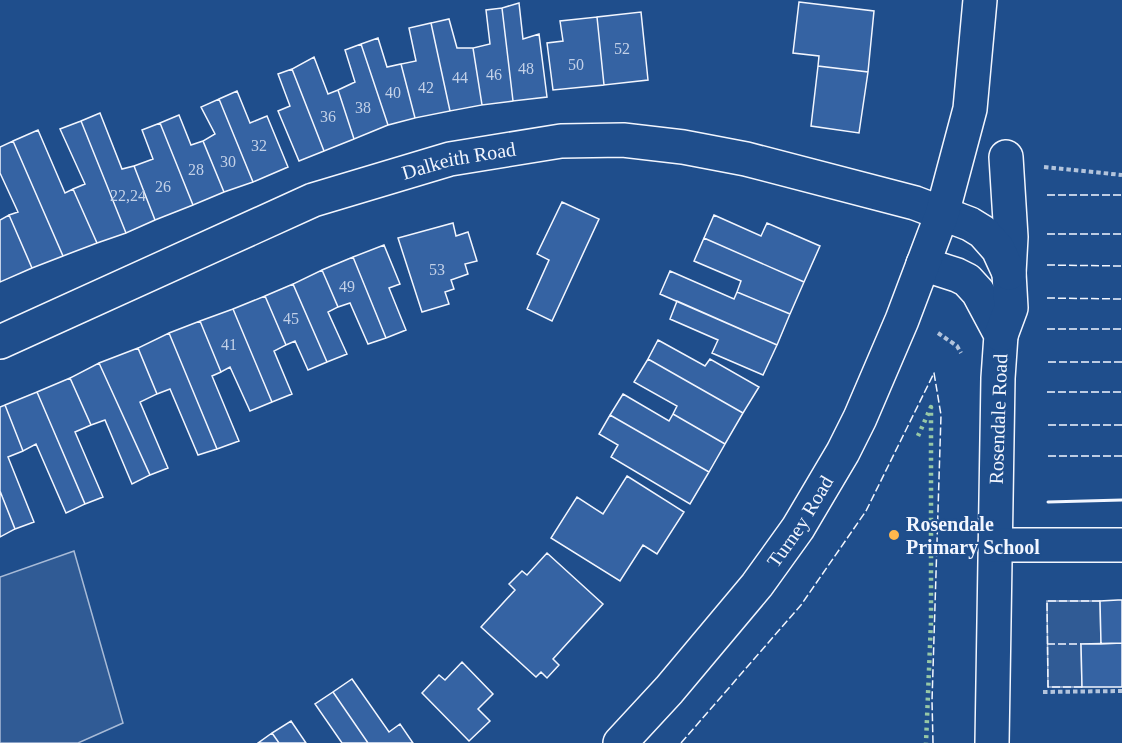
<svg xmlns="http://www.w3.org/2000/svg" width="1122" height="743" font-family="Georgia,serif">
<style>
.green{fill:#305b95;stroke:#a8bbd7;stroke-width:1.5}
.building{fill:#3563a3;stroke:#f2f6ff;stroke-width:1.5}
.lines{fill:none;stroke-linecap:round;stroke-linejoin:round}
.minor-casing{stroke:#f2f6ff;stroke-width:36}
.path{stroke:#b3c4dc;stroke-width:4;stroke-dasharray:4.5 3;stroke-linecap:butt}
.minor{stroke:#1f4e8c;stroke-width:33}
.hedge{stroke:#97c8a6;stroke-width:4.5;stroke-dasharray:3 4.5;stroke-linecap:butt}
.fence{stroke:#f2f6ff;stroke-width:1.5;stroke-dasharray:8 3;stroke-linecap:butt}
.wall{stroke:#f2f6ff;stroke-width:3}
.poi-dot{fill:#ffb74d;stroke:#1f4e8c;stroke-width:2}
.labels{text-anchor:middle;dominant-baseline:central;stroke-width:4.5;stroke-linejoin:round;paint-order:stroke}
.number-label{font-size:16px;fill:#c3d1e8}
.street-label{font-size:20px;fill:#f2f6ff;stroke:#1f4e8c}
.poi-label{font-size:20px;font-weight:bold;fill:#f2f6ff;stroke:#1f4e8c;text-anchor:start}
</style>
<rect width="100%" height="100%" fill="#1f4e8c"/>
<path class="green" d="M74,551L123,723L78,743H0V577Z
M1047,601H1100L1101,644H1081L1082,687H1048Z"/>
<path class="building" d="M799,2L874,11L868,72L818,66L819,56L793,53Z
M519,3L523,39L539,34L547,97L513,101L502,8Z
M502,8L513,101L482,105L473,48L490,44L486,10Z
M641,12L648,80L604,85L597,17Z
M597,17L604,85L553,90L547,43L563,41L560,21Z
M449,19L457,48H473L482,105L450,111L431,23Z
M431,23L450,111L415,118L401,64L416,61L409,28Z
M378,38L387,67L401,64L415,118L388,125L361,44Z
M361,44L388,125L354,139L338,90L355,82L345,50Z
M314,57L328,94L338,90L354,139L324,151L292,69Z
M818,66L868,72L859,133L811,126Z
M292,69L324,151L299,161L278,111L290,106L278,74Z
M237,91L250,123L267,116L288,167L253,182L219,99Z
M219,99L253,182L224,192L203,141L215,134L201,107Z
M100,113L122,169L134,166L155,220L126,233L81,121Z
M179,115L191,145L203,141L224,192L193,205L160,123Z
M81,121L126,233L97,243L73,189L85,184L60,129Z
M160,123L193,205L155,220L134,166L153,159L142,130Z
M38,130L65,193L73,189L97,243L63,256L13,141Z
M13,141L63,256L32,268L9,215L18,212L0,173V147Z
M562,202L599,219L552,321L527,309L549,260L537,254Z
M9,215L32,268L0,282V220Z
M714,215L761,236L767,223L820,246L804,282L704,238Z
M453,223L456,236L468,232L477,261L465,264L468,274L451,280L454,289L445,292L449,304L422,312L398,238Z
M704,238L804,282L790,314L737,292L741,281L694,261Z
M384,245L400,284L389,288L406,330L386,338L353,257Z
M353,257L386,338L368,344L350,303L338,307L322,270Z
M322,270L338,307L328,312L347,354L327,362L293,284Z
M670,271L734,299L737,292L790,314L777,345L660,294Z
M293,284L327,362L308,370L295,341L286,345L265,296Z
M265,296L286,345L274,351L292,394L272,402L233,309Z
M677,301L777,345L763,375L712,353L718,340L670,319Z
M233,309L272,402L250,411L230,367L221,372L200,321Z
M200,321L221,372L212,376L239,441L217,449L169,333Z
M169,333L217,449L198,455L170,389L157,394L138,348Z
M658,340L705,366L710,359L759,387L743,413L648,359Z
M138,348L157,394L140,402L168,468L150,475L99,363Z
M648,359L743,413L725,444L673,414L677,406L634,382Z
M99,363L150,475L132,484L105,420L91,425L70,378Z
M70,378L91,425L75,432L103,497L85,504L37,392Z
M37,392L85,504L66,513L36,444L23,451L5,405Z
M623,394L669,421L673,414L725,444L709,472L610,415Z
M5,405L23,451L8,457L34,522L15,529L0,491V407Z
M610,415L709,472L690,504L611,457L618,445L599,434Z
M627,476L684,512L657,554L643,545L620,581L551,538L577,497L603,514Z
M0,491L15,529L0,537Z
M547,553L603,604L553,659L559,665L547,678L541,672L536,677L481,627L515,590L509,584L522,571L527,575Z
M1118,600H1122V643L1101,644L1100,601Z
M1122,643V687H1082L1081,644Z
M462,662L493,694L478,709L490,721L469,741L422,693L439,675L445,680Z
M352,679L389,732L400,724L413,743H368L333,692Z
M333,692L368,743H342L315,704Z
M291,721L306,743H279L272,733Z
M272,733L279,743H258Z"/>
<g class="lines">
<g class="minor-casing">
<g id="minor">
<path d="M923,264L957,275L967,280L978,292L1001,335L998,378L992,743"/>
<path d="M1001,335L1011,308L1009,273L1011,237L1006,157"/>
<path id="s1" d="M0,342L313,200L450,159L561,141L623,140L683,147L746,159L915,203L970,224L983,232L998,249L1009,273"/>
<path d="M995,545H1122"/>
<path id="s2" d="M620,743L669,690L757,585L798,528L843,452L860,418L902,320L942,214L970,109L980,0"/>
</g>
</g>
<path class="path" d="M1044,167L1122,175
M938,333L957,346L961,353
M1043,692L1122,691"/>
<use href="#minor" class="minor"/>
<path class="hedge" d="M918,436L931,407V621L926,743"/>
<path class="fence" d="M1047,195H1122
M1047,234H1122
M1047,265L1122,266
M1047,298L1122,299
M1047,329H1122
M1048,362H1122
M1047,392H1122
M1048,425H1122
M1048,456H1122
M1047,644H1081
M1082,687H1048L1047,601H1100
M681,743L801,605L866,511L934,373L941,415L932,701L933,743"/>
<path class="wall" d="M1048,502L1122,500"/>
</g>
<circle class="poi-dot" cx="894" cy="535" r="6"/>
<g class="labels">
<g class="number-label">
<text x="622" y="48">52</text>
<text x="576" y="64">50</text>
<text x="526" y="68">48</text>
<text x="494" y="74">46</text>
<text x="460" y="77">44</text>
<text x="426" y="87">42</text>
<text x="393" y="92">40</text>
<text x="363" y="107">38</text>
<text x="328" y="116">36</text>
<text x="259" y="145">32</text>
<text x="228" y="161">30</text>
<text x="196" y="169">28</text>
<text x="163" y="186">26</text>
<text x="128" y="195">22,24</text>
<text x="437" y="269">53</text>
<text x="347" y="286">49</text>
<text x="291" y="318">45</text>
<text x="229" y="344">41</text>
</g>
<g class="street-label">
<text stroke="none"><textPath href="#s1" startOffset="495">Dalkeith Road</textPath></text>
<text transform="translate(998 419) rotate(-88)">Rosendale Road</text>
<text stroke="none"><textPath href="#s2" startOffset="286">Turney Road</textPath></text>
</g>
<g class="poi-label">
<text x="906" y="524">Rosendale<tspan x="906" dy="23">Primary School</tspan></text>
</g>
</g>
</svg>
